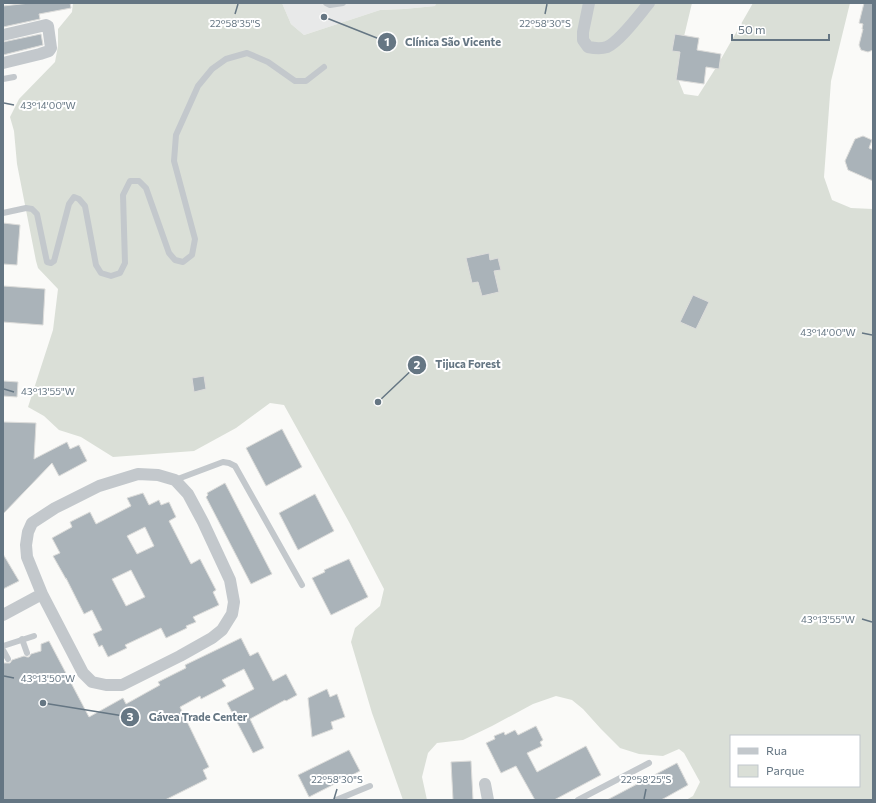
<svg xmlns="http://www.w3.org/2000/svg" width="876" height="803" font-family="Commissioner,sans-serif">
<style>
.built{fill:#e8e9e9}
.green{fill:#dadfd7;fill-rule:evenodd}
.building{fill:#aab3b9;stroke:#dcdcda;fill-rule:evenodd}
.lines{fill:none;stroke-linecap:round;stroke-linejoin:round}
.service{stroke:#c3c8cc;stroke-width:6}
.minor{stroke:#c3c8cc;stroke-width:12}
.ticks{fill:none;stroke:#657683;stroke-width:1.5}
.ticks-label{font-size:10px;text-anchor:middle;fill:#657683;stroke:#fff;stroke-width:4;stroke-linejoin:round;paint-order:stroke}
.leader{fill:none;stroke:#657683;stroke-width:1.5}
.callout-dot{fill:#657683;stroke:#fff;stroke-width:1.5}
.mark-label{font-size:12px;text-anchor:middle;font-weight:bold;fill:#fff}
.callout-label{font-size:11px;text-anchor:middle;font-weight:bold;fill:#657683;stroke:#fff;stroke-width:4;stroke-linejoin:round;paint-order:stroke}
</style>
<rect width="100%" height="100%" fill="#fafaf8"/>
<path class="built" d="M282,3H436L435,6L404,9L380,10L304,35L291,24Z"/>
<path class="green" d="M73,3H282L291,24L304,35L380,10L404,9L435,6L436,3H692L681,49L678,79L684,94L698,96L717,66L753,3H850L831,81L824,177L832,200L851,208L873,209V800H686L693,796L700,782L684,753L679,749L663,756L639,754L620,748L601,729L583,709L572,700L556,696L533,704L492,726L463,740L437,743L428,753L422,777L427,800H403L372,713L351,642L355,628L380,606L384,589L349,522L284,405L270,403L236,428L194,451L113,457L81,437L59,430L44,416L28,407L53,330L58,289L38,268L36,261L17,164L14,131L10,117L19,99L55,62L58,46V29L72,12ZM731,736H859V786H731Z"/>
<path class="building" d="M30,3H70L71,8L39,14L40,19L3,27V6Z
M864,3H873V50L868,52L861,50L859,45L863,29H862L863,24L859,23Z
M41,34L43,45L3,55V42Z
M675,34L699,38L697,50L721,54L719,69L706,67L704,84L676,80L680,52L672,51Z
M863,136L872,140L869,148L873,150V181L848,170L845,161L855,139Z
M3,223L20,225L17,265L3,264Z
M489,253L490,260L498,258L501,270L494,271L499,292L482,296L478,282L472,283L466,258Z
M3,286L45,289L43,325L3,322Z
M693,295L709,302L696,329L680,322Z
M204,376L206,389L194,392L192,378Z
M3,381L18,382L17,397L3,396Z
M3,422L36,423L34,459L67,442L70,449L79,445L87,461L59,476L52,463L3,514Z
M282,429L302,467L266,486L246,448Z
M225,483L272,574L251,584L206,497L208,495L207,493Z
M143,493L149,505L159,500L161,505L169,502L176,517L169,521L191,564L200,559L216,590L213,592L219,605L193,617L196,622L186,626L187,628L166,638L161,628L125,645L127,648L108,657L102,645L99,647L93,634L102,630L92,610L84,614L66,578V579L53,556L60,553L52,538L72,527L70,522L90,512L96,524L131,506L127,498ZM145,527L154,546L137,554L127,536ZM131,570L145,597L126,606L112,579Z
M315,494L334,531L298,550L279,513Z
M3,554L19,581L3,589Z
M349,559L368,597L331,615L312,578L325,572L324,570Z
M241,638L250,656L258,652L273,681L286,674L297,695L286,701L285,700L250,719L264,748L253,753L227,703L254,689L244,669L222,680L226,686L201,699L200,696L180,707L209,767L203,770L207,779L165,800H3V663H10L12,660L24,656L27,657H29L31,654L41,651V644L49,641L89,717L123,698L126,704L160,685L158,682L186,668L185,665Z
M327,689L330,697L337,694L345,717L331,722L333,729L312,737L308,698Z
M536,726L543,740L540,742L542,746L527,753L537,772L586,746L601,775L554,800H535L516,766L501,773L486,743L495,739L494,736L504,732L505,735L515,730L518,735Z
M349,750L360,771L309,797L298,775Z
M471,761L473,800H453L451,762Z
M677,763L688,785L663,799L660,800H607Z"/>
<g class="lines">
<path class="service" d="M326,3L330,5L343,3
M3,79L14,77
M3,213L26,208L32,209L37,214L47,262L51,263L54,261L69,204L74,197L79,199L85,206L96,265L101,273L111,276L120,273L125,263L123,195L130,181H139L146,188L169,253L175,260L183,262L192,255L195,239L174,161L176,135L198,86L212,69L226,59L247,53L268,62L295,81H306L324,67
M175,480L223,462L229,463L235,466L302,585
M22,639L27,653
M3,646L34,636
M3,650L8,659
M336,800L370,786
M578,800L649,763"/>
<path class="minor" d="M589,3L583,32V40L588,47C593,48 601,49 607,47C620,41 639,15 649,3
M3,35L46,25L48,26L51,48L49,51L40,54L3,63
M138,474L158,475L175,480L188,494L203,522L230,580L234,602L232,614L222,630L212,638L180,656L122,685H106L92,682L83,673L42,594L27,557L26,545L28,532L32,523L55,508L99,486Z
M3,615L42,594
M485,784L488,800"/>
</g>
<path class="ticks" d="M235,14L238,4M545,14L547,4M4,103L14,105M862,333L872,335M4,389L14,392M862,619L872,622M4,676L14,678M334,799L337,789M644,799L646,789"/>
<g class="ticks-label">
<text x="235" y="27">22°58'35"S</text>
<text x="545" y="27">22°58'30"S</text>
<text x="48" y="109">43°14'00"W</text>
<text x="828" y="336">43°14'00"W</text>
<text x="48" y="395">43°13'55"W</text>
<text x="828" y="623">43°13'55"W</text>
<text x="48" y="682">43°13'50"W</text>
<text x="337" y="783">22°58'30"S</text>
<text x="646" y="783">22°58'25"S</text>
</g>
<path class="leader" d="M324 17L387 42M378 402L417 365M43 703L130 717"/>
<g class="callout-dot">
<circle cx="324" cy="17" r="4"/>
<circle cx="378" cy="402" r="4"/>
<circle cx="43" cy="703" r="4"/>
<circle cx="387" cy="42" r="10"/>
<circle cx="417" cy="365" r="10"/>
<circle cx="130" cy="717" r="10"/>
</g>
<g class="mark-label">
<text x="387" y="46">1</text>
<text x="417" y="369">2</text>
<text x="130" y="721">3</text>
</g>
<g class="callout-label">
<text x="453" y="46">Clínica São Vicente</text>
<text x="468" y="368">Tijuca Forest</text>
<text x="198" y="721">Gávea Trade Center</text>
</g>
<rect width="876" height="803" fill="none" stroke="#657683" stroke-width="8"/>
<rect x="730" y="735" width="130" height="52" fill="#ffffff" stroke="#c1c8cd"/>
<rect x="738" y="748" width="20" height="6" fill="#c3c8cc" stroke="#c1c8cd"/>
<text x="766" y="755" font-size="12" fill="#657683">Rua</text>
<rect x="738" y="765" width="20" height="12" fill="#dadfd7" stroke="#c1c8cd"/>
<text x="766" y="775" font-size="12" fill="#657683">Parque</text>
<path d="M732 34v6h97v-6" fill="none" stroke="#657683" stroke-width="2"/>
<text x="738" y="34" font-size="12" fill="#657683" stroke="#ffffff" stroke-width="3" paint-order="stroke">50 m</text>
</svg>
